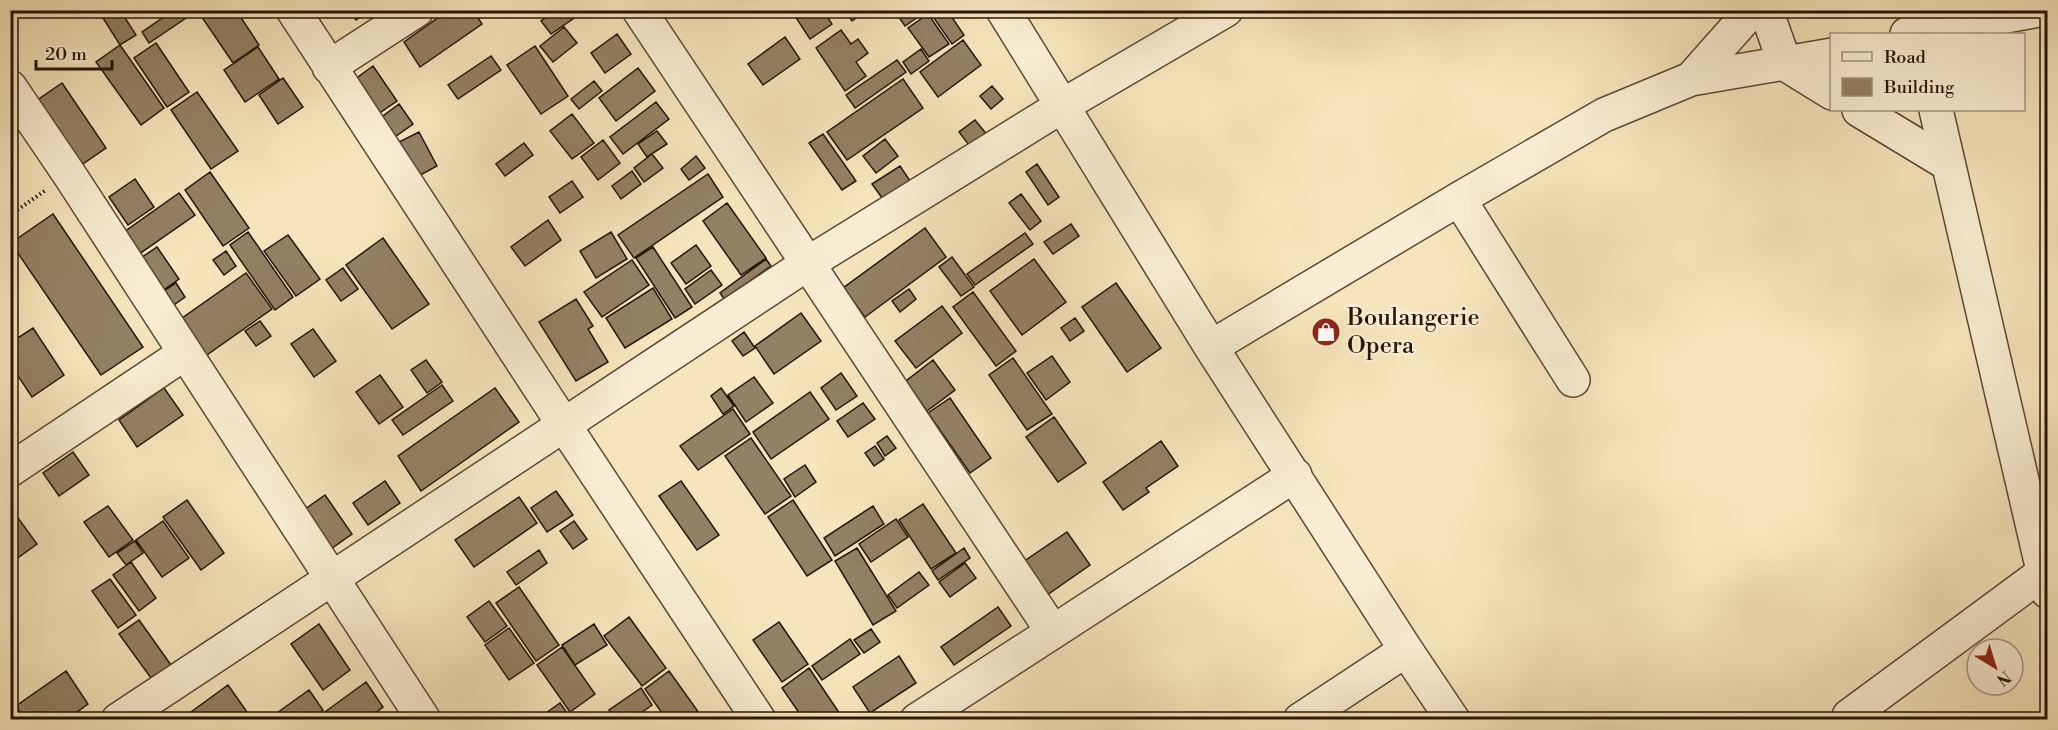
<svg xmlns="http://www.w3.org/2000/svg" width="2058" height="730" font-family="'Libre Bodoni',serif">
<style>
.building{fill:#938164;stroke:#271405;stroke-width:1.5}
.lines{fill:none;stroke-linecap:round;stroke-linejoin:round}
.minor-casing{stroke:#5b4833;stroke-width:36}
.path{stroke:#271405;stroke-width:4;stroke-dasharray:1.5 3;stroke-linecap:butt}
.minor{stroke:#f9eed3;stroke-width:33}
.labels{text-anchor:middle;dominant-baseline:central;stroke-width:5;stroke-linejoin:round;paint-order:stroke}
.poi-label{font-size:24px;fill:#271405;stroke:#f9eed3;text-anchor:start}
</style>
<rect width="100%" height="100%" fill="#f6e5bc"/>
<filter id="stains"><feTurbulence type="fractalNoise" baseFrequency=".00333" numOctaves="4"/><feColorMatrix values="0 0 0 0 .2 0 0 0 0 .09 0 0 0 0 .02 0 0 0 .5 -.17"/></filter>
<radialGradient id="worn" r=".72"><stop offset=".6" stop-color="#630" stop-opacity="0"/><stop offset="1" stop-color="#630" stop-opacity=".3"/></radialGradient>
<path class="building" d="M114,10H120L136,35L120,45L103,18Z
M174,10H185L189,16L149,43L142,32Z
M197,10H236L259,45L233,63Z
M349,10H370L356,20Z
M449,10H473L482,24L420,67L404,42Z
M557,10H578L580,14L551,34L541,21Z
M791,10H823L832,24L810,39Z
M861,10L863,13L852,21L845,11Z
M894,10H928L905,26Z
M936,10H947L964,35L952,44L931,14Z
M928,14L949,44L929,57L908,28Z
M564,27L577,43L553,62L540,46Z
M841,30L851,44L858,39L868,53L856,62L866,76L845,91L816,48Z
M617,34L631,54L605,73L591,53Z
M785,37L800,59L763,85L748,64Z
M963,40L981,65L938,97L920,72Z
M156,43L189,92L167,107L134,58Z
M120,45L164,108L141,125L96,62Z
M535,46L568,96L541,114L507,65Z
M258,47L279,79L245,102L224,70Z
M921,49L929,61L911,74L903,62Z
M491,56L501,70L458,99L448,85Z
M897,60L906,72L855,108L846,95Z
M373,66L397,101L378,114L354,80Z
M638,68L655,91L616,121L599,98Z
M283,78L303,107L278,124L259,95Z
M903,79L923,108L847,160L827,132Z
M594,81L602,91L579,109L571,99Z
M62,83L106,148L77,168L33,103Z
M992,86L1003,99L991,109L980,96Z
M197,92L238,151L211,169L171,110Z
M656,102L669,119L623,154L610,137Z
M399,104L413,124L392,139L379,119Z
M572,114L594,143L572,159L550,131Z
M975,120L988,136L972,149L959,132Z
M657,131L667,144L647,157L638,144Z
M419,132L437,166L415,178L397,143Z
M823,134L856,181L842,190L809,143Z
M885,139L898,156L876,173L863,156Z
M603,140L620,163L598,180L581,157Z
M524,143L533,155L505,176L496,164Z
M652,154L663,168L644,182L634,168Z
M696,156L705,168L689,180L681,169Z
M1037,164L1059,197L1048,205L1026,172Z
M900,166L912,184L885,202L872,184Z
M632,171L641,184L621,199L612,186Z
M210,172L249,228L223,246L185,190Z
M708,174L723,197L634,258L618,235Z
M135,179L154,207L128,225L109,197Z
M572,181L583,197L560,213L549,197Z
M179,193L195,215L132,259L117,237Z
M1021,194L1041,221L1030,230L1009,203Z
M727,203L766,258L741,275L703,221Z
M53,214L143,347L101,375L11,243Z
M548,220L561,240L525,266L511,247Z
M1071,224L1079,236L1053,254L1044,242Z
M925,228L946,257L865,317L843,288Z
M248,232L293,297L275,310L230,245Z
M611,232L627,259L596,278L580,251Z
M1025,233L1033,244L975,285L967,274Z
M288,235L320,279L296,296L264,251Z
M383,238L429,304L392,329L346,265Z
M696,245L711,266L686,284L671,263Z
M157,247L179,279L158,294L135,262Z
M653,247L692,307L675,318L636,258Z
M226,251L236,266L224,275L213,260Z
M952,257L974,287L961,296L939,267Z
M766,259L771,266L732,294L727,303L720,293Z
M1034,259L1066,302L1022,335L990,291Z
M632,260L649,285L602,317L584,292Z
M343,268L358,289L341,301L326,280Z
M711,270L722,285L695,304L685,289Z
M246,273L272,309L204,357L178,321Z
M176,283L185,297L171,307L161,293Z
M1116,283L1161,348L1127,372L1082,307Z
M653,288L672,319L625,348L606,318Z
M909,289L916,299L900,312L892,301Z
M973,292L1016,351L996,366L953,307Z
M576,299L593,326L588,329L608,362L576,381L539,322Z
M942,306L962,333L916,368L895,341Z
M801,313L821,341L774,374L755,346Z
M1075,318L1084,331L1070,341L1061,328Z
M260,321L271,336L256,346L245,331Z
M33,328L64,375L32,397L10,364V343Z
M313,329L336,361L314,377L291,344Z
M744,332L755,348L743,356L732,341Z
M1052,356L1070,382L1046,400L1027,373Z
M1013,358L1052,414L1027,430L989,375Z
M426,360L442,382L427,393L411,370Z
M933,360L955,390L927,411L906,381Z
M841,373L857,396L836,410L821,388Z
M380,375L403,407L379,424L356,392Z
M754,377L773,403L746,422L728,395Z
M442,385L453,401L403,435L392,420Z
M164,388L183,415L137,447L119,420Z
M495,388L519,422L421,491L398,456Z
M721,388L734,406L723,414L711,396Z
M810,392L829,419L771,459L753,432Z
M950,398L991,458L970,473L928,413Z
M863,403L875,419L848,437L837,421Z
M733,409L750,434L698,470L680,446Z
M1054,417L1086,463L1058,482L1026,437Z
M887,436L896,448L885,456L877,443Z
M751,438L791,496L765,514L725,456Z
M1161,441L1178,466L1146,488L1149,492L1123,510L1103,482Z
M875,446L884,459L874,466L865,453Z
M73,452L89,475L59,496L43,473Z
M805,465L816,482L795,497L784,479Z
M385,481L400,503L368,525L353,503Z
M681,481L719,535L697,550L659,496Z
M556,491L573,515L547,532L531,508Z
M325,495L352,534L328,551L301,512Z
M519,497L537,523L474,567L455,540Z
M187,500L224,553L201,570L163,517Z
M793,500L832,560L807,576L768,517Z
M923,504L956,553L931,569L899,520Z
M108,506L133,540L109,557L84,522Z
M873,506L884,524L835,556L824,538Z
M10,507L37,544L12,562L10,560Z
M896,519L908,537L871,562L859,544Z
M163,521L189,558L162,577L136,540Z
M574,521L587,539L573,549L560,531Z
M1067,532L1090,565L1047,595L1023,562Z
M135,541L143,553L126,565L117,553Z
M857,548L896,611L873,625L835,561Z
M964,548L970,558L938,580L932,571Z
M539,550L547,563L516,585L507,572Z
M131,562L156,598L139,611L113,575Z
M965,563L976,578L950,597L939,582Z
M919,572L929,585L897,608L888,595Z
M110,579L136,615L118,628L92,591Z
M519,587L559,645L536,661L496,603Z
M489,601L507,626L485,642L467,617Z
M998,607L1011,626L954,665L941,647Z
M629,617L666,668L642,686L604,636Z
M139,620L171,665L151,678L119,634Z
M779,622L808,664L782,682L753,640Z
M319,624L350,670L323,690L291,644Z
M594,624L607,645L575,665L562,645Z
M509,628L534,663L509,680L485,645Z
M871,629L880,642L864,653L854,640Z
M850,639L860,654L822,680L812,666Z
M562,647L595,694L570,712L537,665Z
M899,656L916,683L870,713L853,687Z
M809,668L844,720H804L782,688Z
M66,671L88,704L66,720H25L16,706Z
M669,671L704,720H667L645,689Z
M366,682L383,707L366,720H314Z
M228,685L247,712L235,720H180Z
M641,688L652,705L631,720H615L609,710Z
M309,690L323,710L310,720H267Z
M560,703L572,720H536Z"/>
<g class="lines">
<g class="minor-casing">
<path id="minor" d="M293,10L564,425L759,720
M639,10L1053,632
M1003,10L1211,347L1406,650L1453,720
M1766,10L1785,64L1832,93
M1907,34L2039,10
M329,67L417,10
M1691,79L1752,10
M10,87L69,174L424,720
M1859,110L1948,164
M1936,110L2048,592
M1459,199L1573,380
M1211,347L1459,199L1604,115L1691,79L1832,55
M10,470L185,353
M1849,716L2043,573
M118,720L807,264L1062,106L1226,10
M917,720L1295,475
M1300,720L1406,650"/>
</g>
<path class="path" d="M10,215L46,190"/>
<use href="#minor" class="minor"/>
</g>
<defs>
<g id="shop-disc" transform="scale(1.5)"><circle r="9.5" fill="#8f2418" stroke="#f9eed3"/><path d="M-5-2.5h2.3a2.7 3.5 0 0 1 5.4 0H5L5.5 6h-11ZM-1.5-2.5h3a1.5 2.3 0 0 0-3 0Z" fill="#fff"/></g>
</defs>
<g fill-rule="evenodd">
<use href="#shop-disc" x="1326" y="332"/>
</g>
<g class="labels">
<g class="poi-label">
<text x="1347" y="318">Boulangerie<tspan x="1347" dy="28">Opera</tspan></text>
</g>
</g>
<rect width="2058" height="730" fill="none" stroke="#f6e5bc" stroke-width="36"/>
<rect x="12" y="12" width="2034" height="706" fill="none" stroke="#271405" stroke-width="3"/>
<rect x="18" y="18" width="2022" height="694" fill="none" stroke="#271405" stroke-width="1.5"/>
<rect x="1830" y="33" width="195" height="78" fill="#f9eed3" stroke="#a59781" stroke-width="1.5"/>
<rect x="1842" y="52" width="30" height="9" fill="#f9eed3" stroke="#a59781" stroke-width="1.5"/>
<text x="1884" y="63" font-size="18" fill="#271405">Road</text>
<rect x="1842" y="78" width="30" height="18" fill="#938164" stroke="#a59781" stroke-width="1.5"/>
<text x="1884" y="93" font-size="18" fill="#271405">Building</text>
<g transform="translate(1995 667) rotate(142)"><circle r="28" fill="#f9eed3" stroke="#a59781" stroke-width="1.5"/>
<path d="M0-4.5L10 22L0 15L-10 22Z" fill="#8f2418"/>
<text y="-9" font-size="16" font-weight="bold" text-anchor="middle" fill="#271405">N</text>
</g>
<path d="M36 60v9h76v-9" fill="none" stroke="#271405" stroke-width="3"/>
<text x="45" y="60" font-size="18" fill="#271405" stroke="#f9eed3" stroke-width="4.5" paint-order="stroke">20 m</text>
<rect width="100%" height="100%" filter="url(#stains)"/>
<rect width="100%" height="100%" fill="url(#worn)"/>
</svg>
